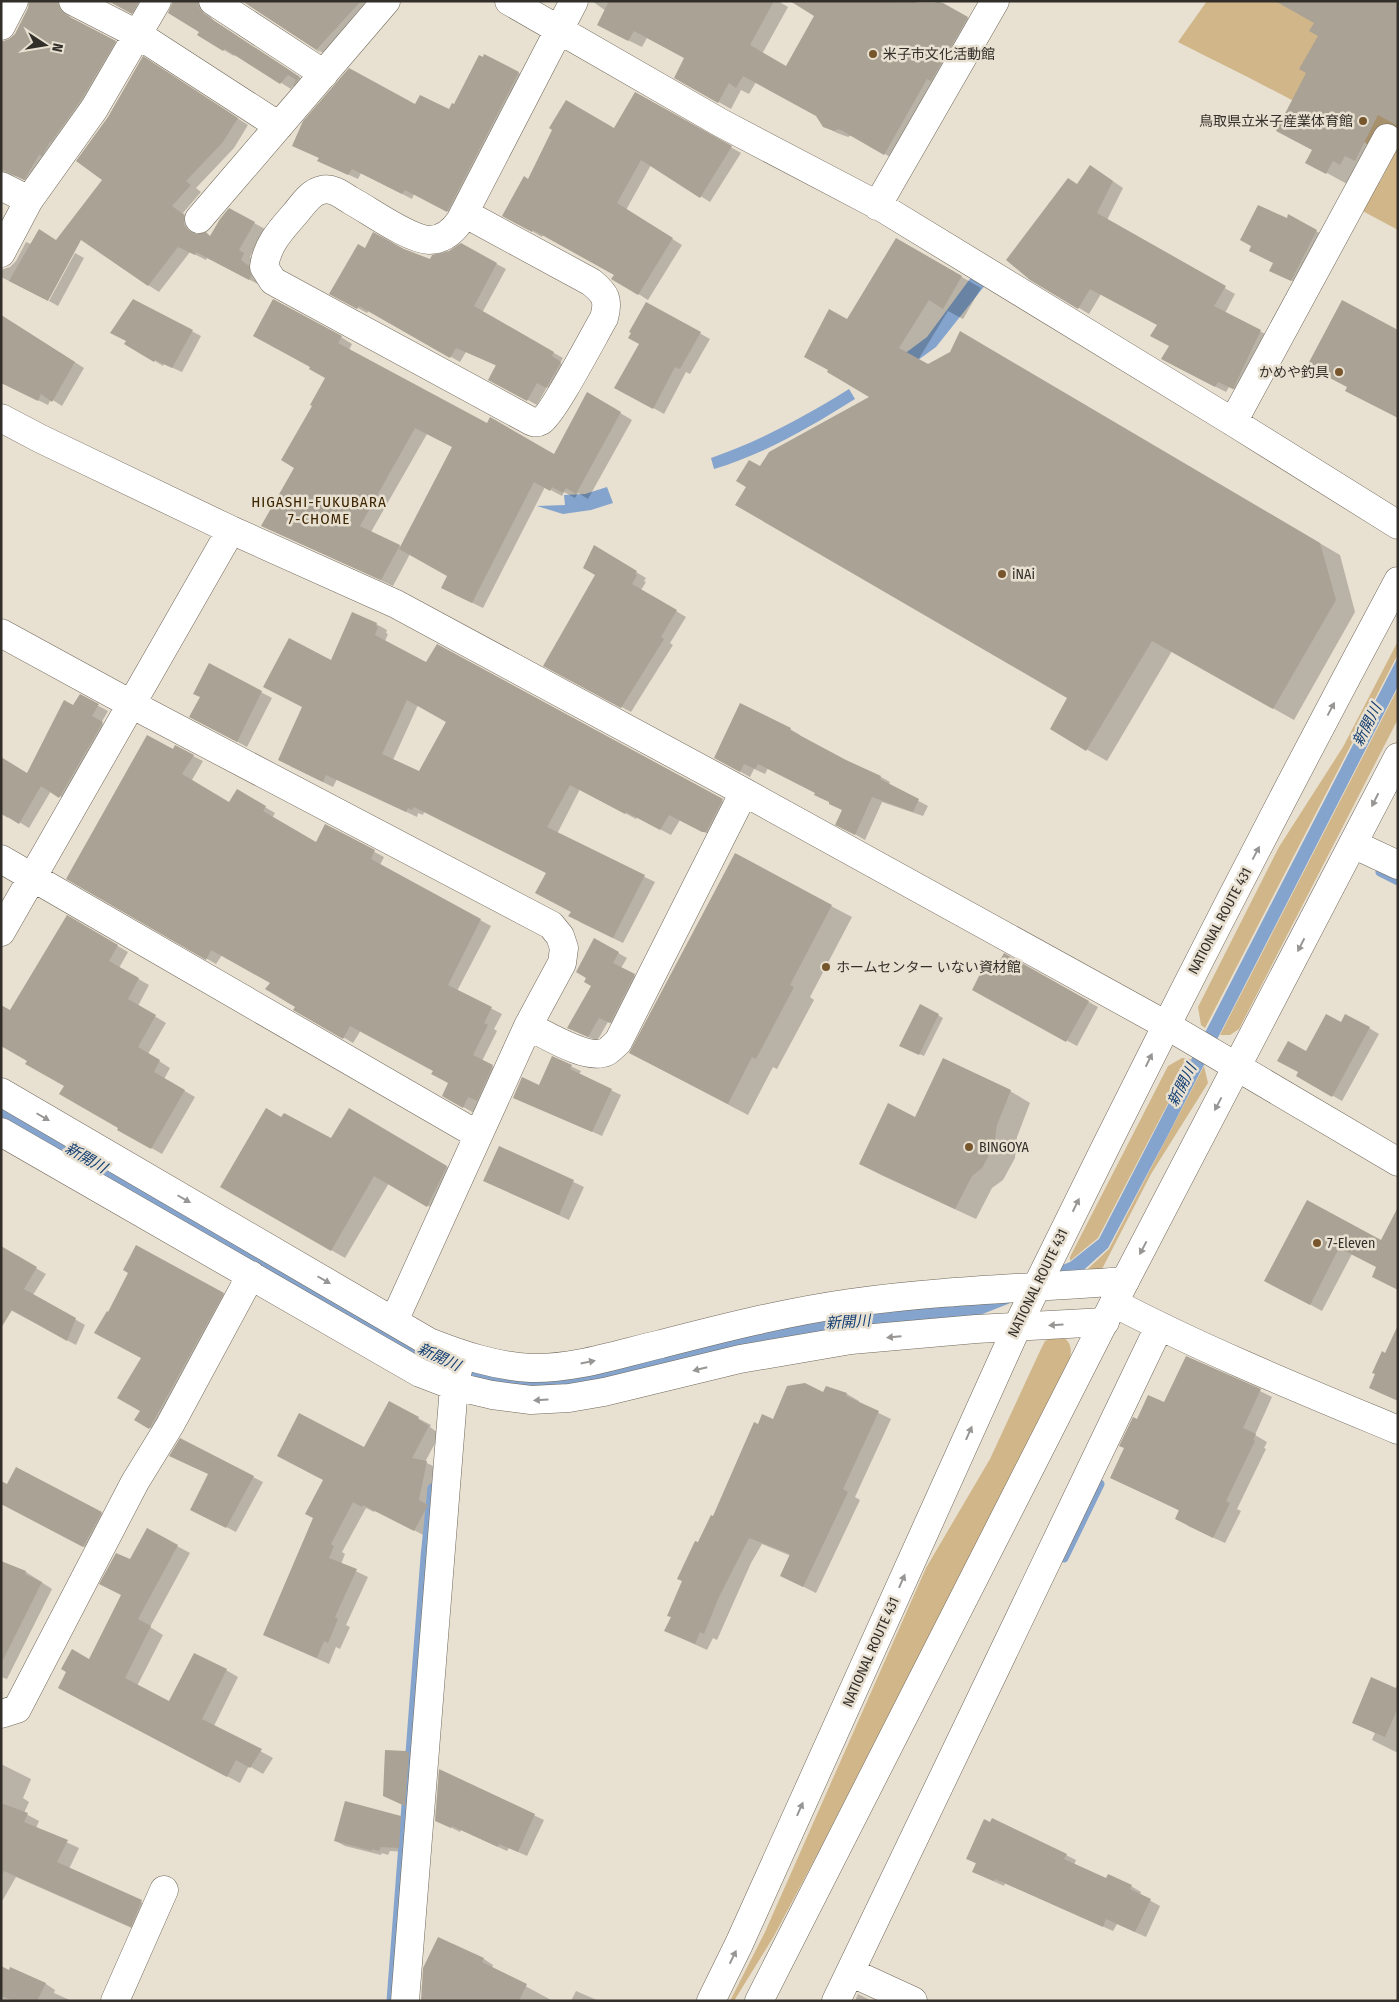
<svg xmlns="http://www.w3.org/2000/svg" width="1399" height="2002" font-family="'Fira Sans Condensed','Noto Sans JP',sans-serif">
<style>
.green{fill:#d1b689}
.water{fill:#84a4cd}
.shadow{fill:#0003;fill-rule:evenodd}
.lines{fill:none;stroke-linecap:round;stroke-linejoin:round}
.stream{stroke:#84a4cd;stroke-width:9}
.building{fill:#aaa294;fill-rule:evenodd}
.minor-casing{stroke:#70685b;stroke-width:29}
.highway-casing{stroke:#70685b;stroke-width:29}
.minor{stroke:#fff;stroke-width:28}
.highway{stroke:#fff;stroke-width:28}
.oneway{fill:#989694}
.poi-dot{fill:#77552d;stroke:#e8e0d1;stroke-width:2}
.labels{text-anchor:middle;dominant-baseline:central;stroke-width:5;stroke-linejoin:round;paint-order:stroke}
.poi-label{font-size:14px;fill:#322e29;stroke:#e8e0d1;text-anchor:start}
.street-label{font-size:14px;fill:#322e29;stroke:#e8e0d1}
.neighbourhood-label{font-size:15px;letter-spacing:1px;fill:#3d2502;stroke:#e8e0d1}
.water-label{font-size:15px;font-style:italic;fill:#143f73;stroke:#e8e0d1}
</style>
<rect width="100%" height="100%" fill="#e8e0d1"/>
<path class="green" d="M1207,1H1398V230L1357,208L1371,180L1380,182L1391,160C1325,114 1251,79 1178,42Z
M1398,641V654L1205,1028L1201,1025L1198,1007L1279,847L1343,747Z
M1398,688V719L1239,1029L1230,1035H1220Z
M1182,1058L1191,1059L1098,1238L1070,1261V1257L1168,1066Z
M1204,1066L1208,1083L1151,1174L1101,1271L1078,1278L1109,1249Z
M1057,1336C1071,1338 1073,1349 1069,1362L820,1849L774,1936L734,2001H730L765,1932L926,1568L990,1459L1040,1351L1045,1341Z"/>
<path class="water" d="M972,276L986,284L936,347L907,368L900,357L927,337Z
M849,389L855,399C810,427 765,454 714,469L711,458C760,441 804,417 849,389Z
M607,487L613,503L591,510L563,514L537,506L565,505L564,495L585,494Z
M1398,657V686L1167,1137L1108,1248L1076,1277L975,1317L590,1386L514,1390L426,1366L1,1121V1101L481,1369L780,1325L970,1302L1070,1262L1099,1239Z"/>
<path class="shadow" d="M31,1H68L67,9L70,17L74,21L125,47L34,185L19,177L11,175L6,177L1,174V43L10,40L16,34L29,9Z
M109,1H152L142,18Z
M174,1H209L207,7L209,15L214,21L309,84L303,91L293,86L291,89L235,54L234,56L198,35L200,32Z
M244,1H371L326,55Z
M592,1H778L788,7L762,54L787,68L815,15L792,1H914L931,11L936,1H938L980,25L897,161L852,135L848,137L837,133L824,126L818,116L756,82L749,94L741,90L731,109L675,77L685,58L647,38L642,47L611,32L606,11Z
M1398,1V128L1375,172L1347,184L1307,162Z
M154,64L248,125L234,148L196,188L201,192L183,213L195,223V232L197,235L211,237L229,209L265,229L250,257L255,260L260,285L207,258L206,260L190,252L159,292L148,285L104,179Z
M519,73L528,78L457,216L414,194L412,199L361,173L358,179L328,165L416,106L450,110Z
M636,93L741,153L710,202L651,165L626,210L682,245L648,300L613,278L615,274L543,235L542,237L504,215L528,180L614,129Z
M1101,173L1123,188L1107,220L1235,294L1225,313L1271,337L1244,394L1229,387L1226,392L1173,365L1170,346L1158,325L1101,294L1089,314L1031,279L1078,185Z
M1289,216L1325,236L1299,284L1279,275Z
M897,240L981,288L963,319L948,311L918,360L928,366L951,353L960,333L1340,555L1355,612L1294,720L1172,651L1107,761L1051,729L1069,698L760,468L872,397L847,321Z
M26,242L31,244L47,300L1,277V270L10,267L16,261Z
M461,245L506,269L482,313L563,358L560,363L570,368L556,392L547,387L537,405L490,379L497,366L466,352L460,362L369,310L367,313L331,293L366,250H403L430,260L450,252Z
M75,253L84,258L58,306L49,301Z
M134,301L201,336L182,372L164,364L163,366L126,343Z
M646,303L710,339L690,374L686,372L664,414L616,387L641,344Z
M1,315L84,368L62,406L51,399L48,405L3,383L1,386Z
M341,337L352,344L349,350L488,425L555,456L588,394L632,420L588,499L578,493L575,498L564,492L562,496L545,487L483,608L454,594L449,576L410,554L393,586L262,526L295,467L314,406L327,377L311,368ZM427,434L453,447L402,547L371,532Z
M595,547L646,578L644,581L646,582L641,590L686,617L670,643L673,645L631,712L554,671L597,575Z
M376,624L387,630L386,633L388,634L385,641L426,664L733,806L714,837L680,820L671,835L637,817L636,819L580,789L557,834L655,882L623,943L580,922L547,873L424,812L423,815L418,813L417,817L337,779L333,787L290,766L331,661ZM418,705L448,721L420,772L393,760Z
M209,665L272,698L247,747L201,722V697Z
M80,696L108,711L101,723L112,729L70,802L51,791L29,828L9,816L8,818L1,814V759L27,774Z
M790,729L800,735L799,737L845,761L881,777L890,782L889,785L928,806L923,816L882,802L865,840L837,824L843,810L817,793L768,768L765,774L754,769L750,777L716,758Z
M173,751L193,756L203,761L192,780L230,804L238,791L275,813L272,818L317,843L326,826L384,857L380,865L491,926L457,991L502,1014L494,1029L497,1031L482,1061L502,1072L487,1106L479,1101L474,1113L444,1096L450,1083L435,1071L361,1030L353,1043L295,1009L296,1006L271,982L222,955L216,964L68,878Z
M831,906L852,917L810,997L814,1000L777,1069L773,1067L748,1115L630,1053Z
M67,917L128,952L119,968L149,985L138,1006L166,1023L148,1054L170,1068L164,1079L195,1097L162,1154L118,1129L119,1127L66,1086L28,1061L11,1012Z
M595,940L627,958L621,968L643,980L619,1027L608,1022L597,1041L569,1028L593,985Z
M1004,955L1098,1007L1077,1046L983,995Z
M921,1005L943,1018L924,1056L905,1048Z
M1369,1028L1379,1034L1342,1101L1298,1076L1306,1053Z
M553,1058L581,1071L579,1075L621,1095L602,1136L514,1097L539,1087Z
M1010,1091L1030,1103L1017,1137L1015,1158L1003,1180L992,1188L976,1219L881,1175L860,1164L915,1118Z
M349,1110L461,1175L442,1214L389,1183L345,1258L222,1187L282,1119L331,1140Z
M500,1147L584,1187L569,1220L485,1181Z
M1307,1202L1352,1254L1322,1311L1278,1287Z
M137,1247L232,1299L159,1433L136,1420L141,1410L142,1358L109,1313L130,1273Z
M1,1248L46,1274L33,1295L85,1325L76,1345L1,1305Z
M1260,1391L1272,1397L1255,1435L1267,1442L1264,1448L1266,1449L1237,1509L1241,1511L1225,1543L1188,1526L1180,1511L1112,1478L1138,1421L1165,1404Z
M824,1393L847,1394L859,1401L858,1403L891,1419L855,1497L860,1500L816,1593L782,1576L791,1556L762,1544L751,1563L717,1640L713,1638L707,1650L666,1631L698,1544L714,1518L759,1425L773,1421Z
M389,1403L431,1425L430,1427L440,1434L425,1462L439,1469L440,1513L427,1537L376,1510L374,1512L366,1508L342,1552L345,1554L341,1564L368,1577L346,1625L350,1627L340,1649L336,1647L329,1664L264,1635Z
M171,1456L253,1477L263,1482L236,1532L201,1514L209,1474Z
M1,1503L101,1513L111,1518L94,1552Z
M147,1530L190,1553L150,1627L163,1635L137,1686L170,1703L226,1670L238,1677L214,1726L273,1758L263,1774L249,1766L240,1783L72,1695L122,1595L131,1561Z
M1,1562L26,1572L52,1589L7,1679L1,1677Z
M1397,1685H1398V1753L1372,1740L1375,1733L1354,1723L1395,1689Z
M405,1752L413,1757L409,1808L389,1798Z
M1,1764L31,1779L23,1798L29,1802L24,1813L39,1821L36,1828L79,1848L69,1869L154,1908L143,1933L16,1877L1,1903Z
M440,1771L544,1820L527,1856L509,1848L507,1851L461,1830L460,1832L446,1825Z
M400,1818L410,1823L408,1852L390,1851L388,1855L382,1853L381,1855L345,1846L336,1841Z
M1066,1855L1076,1860L1074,1865L1107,1879L1131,1886L1141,1892L1140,1895L1160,1906L1146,1937L1117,1924L1113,1931L1005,1883L1004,1886L984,1877L974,1872L977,1864L968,1859Z
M439,1939L484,1959L493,1965L492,1968L553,2001H482Z
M1,1968L9,1972L11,1969L46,1984L55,1990L54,1993L72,2001H1Z
M576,1991L599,2001H571Z
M858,1994L872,2001H855Z"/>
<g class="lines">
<path class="stream" d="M1380,872L1398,881
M1064,1558L1100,1484
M391,2001L425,1557L432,1488"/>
</g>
<path class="building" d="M29,1H57L60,9L66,15L116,41L81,100L51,142H50L42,156L39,155L24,180L1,169V42L9,39L15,34L28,8Z
M108,1H139L132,14Z
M173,1H198L199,8L204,14L300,77L292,87L296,80L288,75L280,84L225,49L223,51L197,35L199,32L168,13Z
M242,1H361L317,49L321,53Z
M609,1H774L750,45L786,66L814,16L790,1L943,3L968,17L931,81L927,79L884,155L839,129L834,131L823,127L816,116L743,76L736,88L729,83L718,103L674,78L684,58L634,31L628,41L597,25Z
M1275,1H1398V126L1378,115L1355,161L1345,156L1340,165L1333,161L1326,174L1305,163L1312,150L1276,131L1306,73L1299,69L1318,36L1309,31L1314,23Z
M484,54L519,72L447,212L405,190L402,194L352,169L348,175L317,161L319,158L292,146L303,121L349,68L415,104L420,95L449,109L452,103L454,104L479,55L483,57Z
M143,56L238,118L223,142L186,181L191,185L172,206L184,215V225L188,230L196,234L206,232L210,236L220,219L229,208L255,222L239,250L244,253L241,260L249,266L251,276L249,280L196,252L195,255L178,247L148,286L81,240L48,301L9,281L39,229L56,240L102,180L76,161L108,117Z
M635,92L732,146L700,198L641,160L617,203L673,238L638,295L611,279L614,275L533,230L532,232L502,216L524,176L528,179L552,130L549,128L566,100L614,128Z
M1090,165L1113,181L1097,213L1226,286L1214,306L1261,330L1233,389L1218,382L1215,387L1161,359L1169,346L1150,336L1157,325L1090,289L1078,309L1030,280L1006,260L1068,178L1077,184Z
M1258,205L1287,218L1288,214L1317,230L1291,281L1269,271L1273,263L1249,251L1251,246L1240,240Z
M373,232L404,249L430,259L432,255L449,251L461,243L497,263L474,306L554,352L552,356L561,362L546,388L537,383L527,401L488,380L496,365L456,348L450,358L359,306L357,309L329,294L358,244L365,248Z
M896,238L962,276L943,309L929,300L899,348L928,364L950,352L960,331L1320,543L1336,600L1273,709L1152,641L1086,751L1050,729L1067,698L735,505L746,487L736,481L749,460L760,466L769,452L869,397L827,372L828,370L804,357L829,309L847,319Z
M133,299L193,330L172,368L155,360L154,362L124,344L126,341L110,333Z
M273,299L342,336L338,343L487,423L490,417L554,454L587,392L621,412L576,494L566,488L563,493L552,487L550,491L534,482L472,603L441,588L447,576L399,549L452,447L415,428L360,526L400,545L381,580L261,526L294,468L281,460L312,406L310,405L325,378L309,369L310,367L253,336Z
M1342,300L1398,330V418L1345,391L1347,387L1307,366Z
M646,302L701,332L681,367L679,369L675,367L653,409L614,388L639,344L628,338L631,333L629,332Z
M1,315L75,362L52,402L41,394L38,401L1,383Z
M594,545L637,571L635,574L637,575L632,584L677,610L661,637L664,639L621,708L543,666L595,575L583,568Z
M352,612L377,623L376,626L378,627L375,635L426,662L437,644L723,799L706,832H702L669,815L660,830L626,812L625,814L570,785L547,827L645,875L613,938L568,916L571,912L535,893L546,873L414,807L412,810L408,808L406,812L326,775L323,782L278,760L302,707L263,687L289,638L331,660ZM407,700L446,722L419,771L382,754Z
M209,663L262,691L237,742L189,717L200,697L193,694Z
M80,694L99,704L92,716L103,722L59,798L41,786L19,824L1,813V757L27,773L64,700L73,705Z
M740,703L791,728L790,730L846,760L881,776L880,779L919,799L913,812L872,797L855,835L835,825L842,810L829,804V802L814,795L815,793L758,764L755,769L744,764L740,772L714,758Z
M147,735L173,749L175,745L194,755L182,774L229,802L237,789L266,806L263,811L316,842L325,824L375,850L371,859L481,919L448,985L492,1007L484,1023L488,1025L473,1055L493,1065L477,1101L468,1097L463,1108L442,1096L448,1083L431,1074L433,1071L350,1026L343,1039L293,1010L295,1007L265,989L270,983L211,950L206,960L66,879Z
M735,853L832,905L790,985L794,987L756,1059L752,1057L728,1104L629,1053Z
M67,915L118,945L109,961L139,978L128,999L156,1015L138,1047L160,1060L154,1072L185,1090L151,1149L117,1130L118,1128L59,1094L64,1086L25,1064L27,1061L1,1046V1005L10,1010Z
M594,938L619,952L613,963L635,974L610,1023L599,1018L588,1037L567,1028L591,986L584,982L586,978L576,972Z
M1004,953L1089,1001L1066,1042L972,990L982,970L992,975Z
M920,1004L939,1014L919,1055L899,1046Z
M1326,1014L1341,1022L1345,1014L1370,1027L1332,1097L1296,1076L1298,1072L1277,1061L1288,1041L1306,1051Z
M552,1056L572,1065L570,1069L612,1089L592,1132L513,1098L522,1077L539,1085Z
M943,1058L1011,1090L997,1125L994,1146L982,1168L972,1176L955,1209L859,1164L888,1103L915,1117Z
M266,1108L281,1117L284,1113L331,1138L349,1108L447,1166L427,1207L374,1176L331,1251L220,1187Z
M499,1146L574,1180L559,1215L483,1181Z
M1307,1200L1381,1240L1398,1207V1290L1372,1277L1376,1267L1339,1248L1310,1305L1264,1281Z
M136,1245L224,1293L149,1429L134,1420L140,1411L117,1398L141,1358L94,1333L107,1311L108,1312L128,1273L123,1270Z
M1,1246L37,1267L24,1289L76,1318L67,1341L12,1310L1,1328Z
M1398,1325V1401L1369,1388L1375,1374L1372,1373L1382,1351L1385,1353Z
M1186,1356L1261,1389L1243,1428L1256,1434L1253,1440L1255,1441L1226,1501L1230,1503L1213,1538L1175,1519L1179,1510L1110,1478L1124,1448L1119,1446L1133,1417L1137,1419L1148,1395L1164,1402Z
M805,1383L823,1392L826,1386L847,1393L846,1396L879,1411L843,1489L848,1492L803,1587L780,1576L790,1554L749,1538L719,1597L704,1634L700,1632L695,1644L664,1631L671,1617L667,1616L682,1581L677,1579L695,1541L698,1542L711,1515L713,1516L754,1422L758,1424L762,1414L773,1419L787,1386Z
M389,1401L419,1417L418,1419L429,1426L412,1458L427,1461L419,1500L428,1505L414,1531L363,1505L362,1507L353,1502L331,1544L334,1546L329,1558L357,1569L335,1617L338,1619L328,1643L324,1641L317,1658L263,1635L313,1518L305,1514L323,1480L277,1456L299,1413L364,1447Z
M180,1438L254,1476L226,1528L190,1510L208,1474L169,1456Z
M16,1467L102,1512L83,1547L1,1504V1481L7,1484Z
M147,1528L178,1545L138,1619L151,1626L125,1678L169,1701L194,1653L227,1669L202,1719L262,1749L250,1768L236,1760L227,1777L58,1688L66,1672L61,1669L72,1649L89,1659L121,1595L99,1584L116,1553L130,1559Z
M1,1561L26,1571L25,1574L42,1582L1,1664Z
M1371,1677L1398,1689V1708L1385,1737L1352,1723Z
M385,1750L406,1751L409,1753L405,1806L383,1796Z
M439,1769L535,1814L518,1852L499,1844L498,1847L452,1826L451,1828L435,1821Z
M345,1801L401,1816L399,1848L381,1847L379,1851L372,1849V1851L334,1841Z
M1,1803L28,1813L24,1822L68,1840L57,1862L142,1900L131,1927L4,1871L1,1876Z
M992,1818L1067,1854L1064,1859L1106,1878L1108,1874L1132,1885L1130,1889L1151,1899L1135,1932L1106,1919L1103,1927L995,1879L994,1881L972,1872L976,1863L966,1859L984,1819L990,1822Z
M438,1937L484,1958L482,1962L527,1984L519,2001H421L423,1968Z
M1,1966L9,1970L10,1967L46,1983L37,2001H13L1,1996Z"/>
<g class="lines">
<g class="minor-casing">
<path id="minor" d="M73,1L137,34L279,126
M213,1L324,74
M509,1L721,123L881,207L1233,422L1398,525
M1,26L14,1
M1,186L29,200
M877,206L995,1
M464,213L591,282C606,294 609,300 604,318C594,335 553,414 541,421C536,424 532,422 527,419L273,281L264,267C267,245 280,231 294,215C302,206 310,192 322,190C332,187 342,195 350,200C369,210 408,239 429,240C443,240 453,231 460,221L574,1
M199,219L386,1
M1,253L29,200L94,109L157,1
M1,418L41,439L231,530L396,604L744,792L1166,1025L1398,1162
M1233,422L1387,138
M1,633L131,704L551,925L560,936L564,948L562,963L528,1026L394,1321
M1353,844L1398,865
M1,859L478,1135
M1,932L231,530
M528,1026C545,1034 587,1061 606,1052C610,1050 614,1045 618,1042L744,792
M1,1092L429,1342C462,1355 495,1366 531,1368C575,1369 618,1354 661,1344C723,1328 786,1312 850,1303C941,1290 1034,1288 1125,1281
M1,1132L420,1373L454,1386L492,1395L531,1400L569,1398L604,1392L740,1359L851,1340L976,1329L1105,1322
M1114,1303C1206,1351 1302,1390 1398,1430
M1,1714L17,1709L135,1482L170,1425L251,1275
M850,1972L1159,1327
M115,2001L164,1890
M405,2001L454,1386L458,1370
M836,2001L850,1972L913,2001"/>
</g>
<g class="highway-casing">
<path id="highway" d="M711,2001L739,1944L1017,1327C1139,1076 1266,827 1398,581
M759,2001L1125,1281L1398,757"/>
</g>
<use href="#minor" class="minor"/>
<use href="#highway" class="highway"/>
</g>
<defs><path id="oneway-solid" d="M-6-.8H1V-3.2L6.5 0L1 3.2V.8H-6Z" transform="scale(1.25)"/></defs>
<g class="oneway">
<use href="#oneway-solid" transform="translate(1331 709) rotate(-62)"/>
<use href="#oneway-solid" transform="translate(1375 800) rotate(117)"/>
<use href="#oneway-solid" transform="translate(1256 853) rotate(-62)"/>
<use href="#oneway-solid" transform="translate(1301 945) rotate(117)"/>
<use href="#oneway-solid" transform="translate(1149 1060) rotate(-64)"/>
<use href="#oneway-solid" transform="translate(1218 1104) rotate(118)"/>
<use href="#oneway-solid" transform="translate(43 1117) rotate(30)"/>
<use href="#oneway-solid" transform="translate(184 1199) rotate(30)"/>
<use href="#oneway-solid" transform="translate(1076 1205) rotate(-64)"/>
<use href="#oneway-solid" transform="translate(1143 1248) rotate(118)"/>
<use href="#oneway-solid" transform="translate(324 1280) rotate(30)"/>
<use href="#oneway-solid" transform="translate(1056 1325) rotate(177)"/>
<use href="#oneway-solid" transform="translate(894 1337) rotate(175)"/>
<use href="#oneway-solid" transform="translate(588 1362) rotate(-11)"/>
<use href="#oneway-solid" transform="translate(700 1369) rotate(166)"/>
<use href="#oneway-solid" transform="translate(541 1400) rotate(177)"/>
<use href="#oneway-solid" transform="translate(969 1433) rotate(-66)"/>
<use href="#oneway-solid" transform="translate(902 1581) rotate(-66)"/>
<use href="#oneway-solid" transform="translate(800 1809) rotate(-66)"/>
<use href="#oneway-solid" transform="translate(733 1957) rotate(-64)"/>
</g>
<g class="poi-dot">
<circle cx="873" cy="54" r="5"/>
<circle cx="1363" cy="121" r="5"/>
<circle cx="1339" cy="372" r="5"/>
<circle cx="1002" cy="574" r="5"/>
<circle cx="826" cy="967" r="5"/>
<circle cx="969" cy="1147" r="5"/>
<circle cx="1317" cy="1243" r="5"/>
</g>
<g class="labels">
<g class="poi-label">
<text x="883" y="54">米子市文化活動館</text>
<text x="1353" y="121" text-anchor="end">鳥取県立米子産業体育館</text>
<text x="1329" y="372" text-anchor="end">かめや釣具</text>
<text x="1012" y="574">iNAi</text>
<text x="836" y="967">ホームセンター いない資材館</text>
<text x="979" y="1147">BINGOYA</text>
<text x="1327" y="1243">7-Eleven</text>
</g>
<g class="street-label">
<text transform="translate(1220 921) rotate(-62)">NATIONAL ROUTE 431</text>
<text transform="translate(1038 1283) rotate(-64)">NATIONAL ROUTE 431</text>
<text transform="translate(871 1652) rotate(-66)">NATIONAL ROUTE 431</text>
</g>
<g class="neighbourhood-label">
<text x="319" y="502">HIGASHI-FUKUBARA<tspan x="319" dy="17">7-CHOME</tspan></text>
</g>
<g class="water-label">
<text transform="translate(1367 725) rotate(-63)">新開川</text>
<text transform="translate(1182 1085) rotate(-63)">新開川</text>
<text transform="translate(86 1158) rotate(30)">新開川</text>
<text transform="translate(848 1322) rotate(-4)">新開川</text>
<text transform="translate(439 1357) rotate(25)">新開川</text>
</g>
</g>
<rect width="1399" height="2002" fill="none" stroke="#322e29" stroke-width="5"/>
<g transform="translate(45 45) rotate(102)" stroke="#e8e0d1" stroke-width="4" paint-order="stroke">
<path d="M0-4L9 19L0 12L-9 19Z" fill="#322e29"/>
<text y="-8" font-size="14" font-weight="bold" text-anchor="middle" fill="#322e29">N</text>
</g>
</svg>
